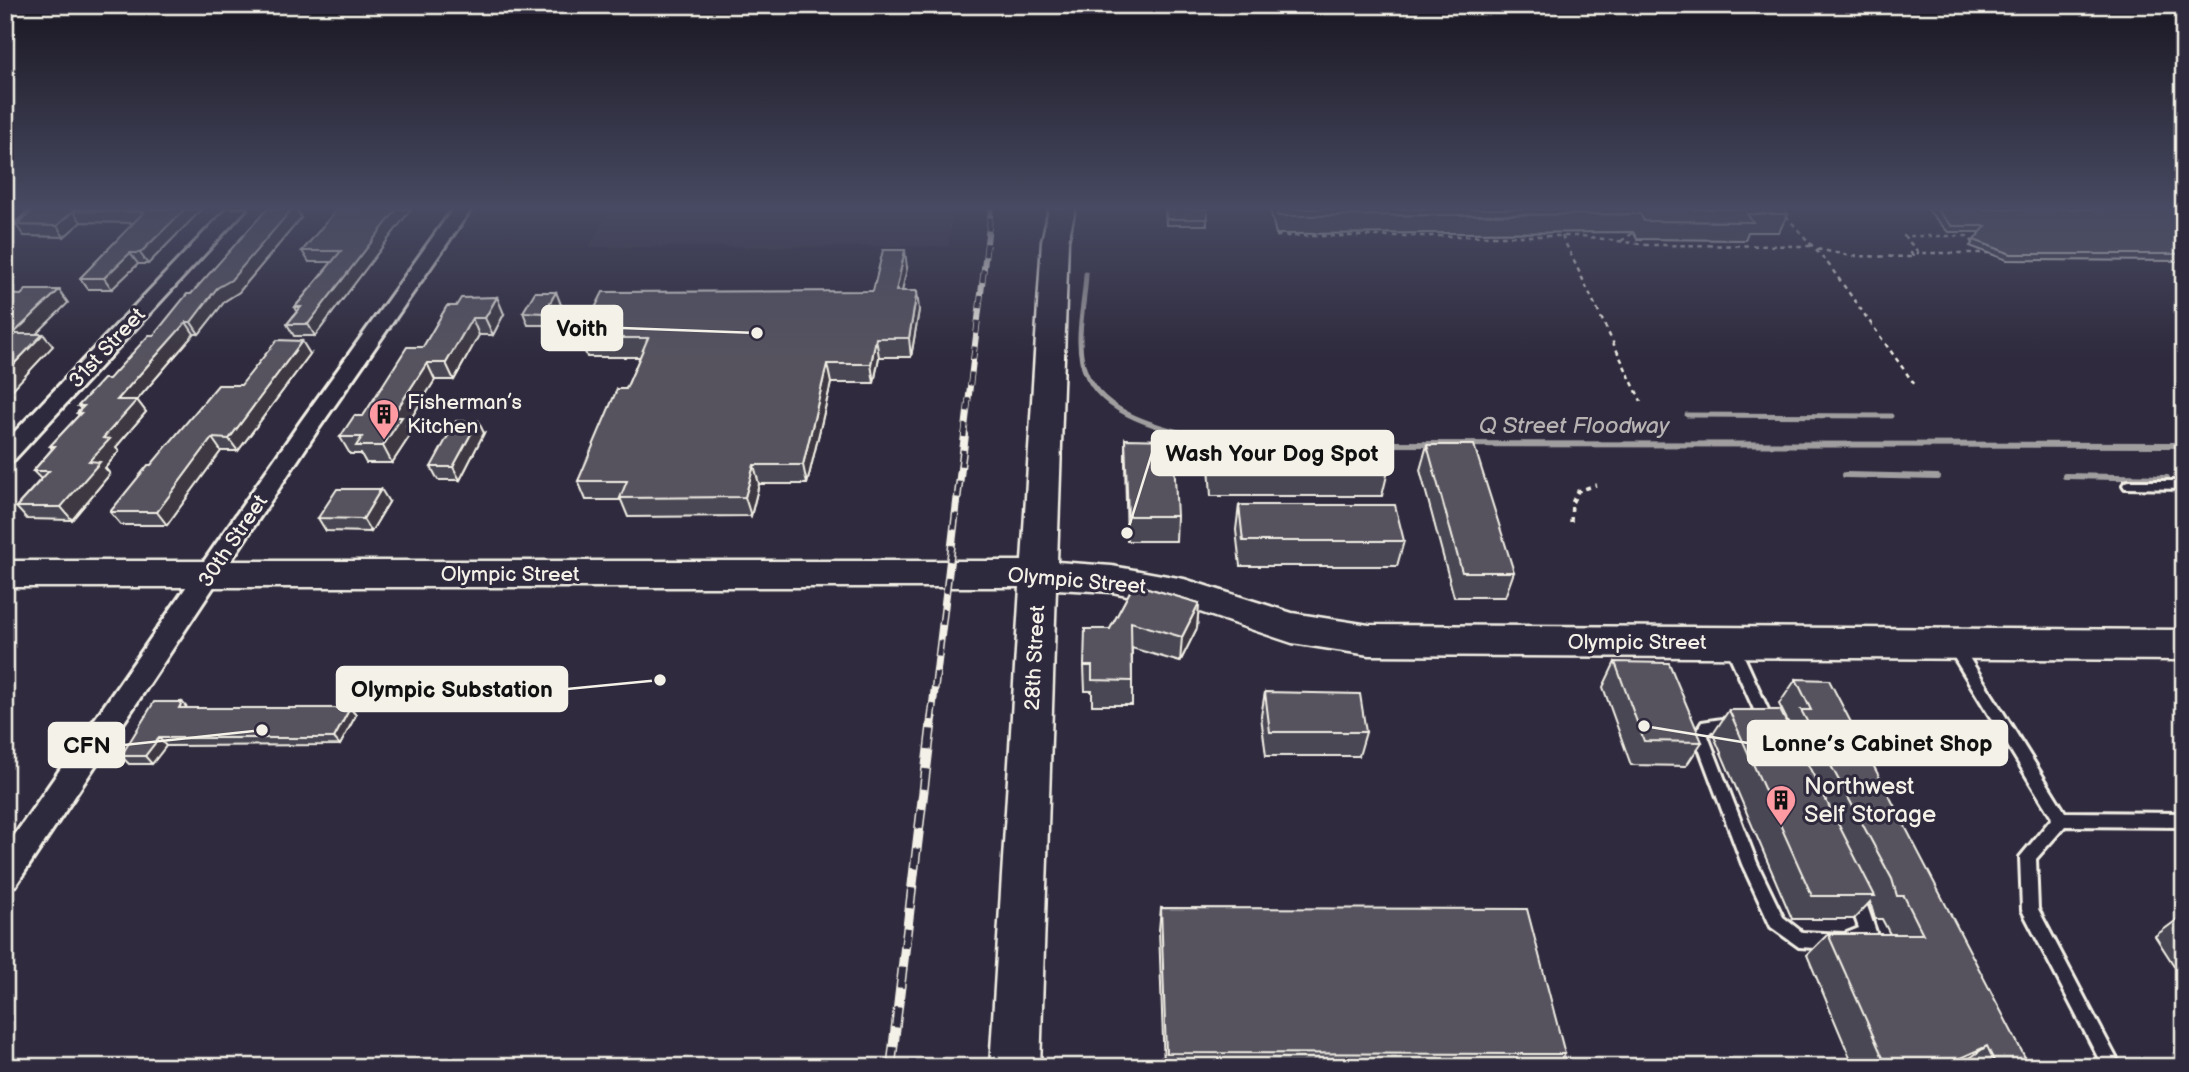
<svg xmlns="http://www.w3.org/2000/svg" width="2189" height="1072" font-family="'Balsamiq Sans',sans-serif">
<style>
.built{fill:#3b3647}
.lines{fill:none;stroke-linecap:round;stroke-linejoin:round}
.stream-far1{stroke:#a19ea0;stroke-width:5}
.stream{stroke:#a19ea0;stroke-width:6}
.lane-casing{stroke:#f4f1e8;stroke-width:6}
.street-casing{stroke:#f4f1e8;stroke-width:6}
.secondary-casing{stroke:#f4f1e8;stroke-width:5}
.path-far1{stroke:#f4f1e8;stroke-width:2.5;stroke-dasharray:4.5 4.5;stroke-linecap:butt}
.path{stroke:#f4f1e8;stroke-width:3.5;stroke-dasharray:5 5;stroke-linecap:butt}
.lane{fill:#2f2a3d;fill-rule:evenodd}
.street{fill:#2f2a3d;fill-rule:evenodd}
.secondary{fill:#2f2a3d;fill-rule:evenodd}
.rail-far2-casing{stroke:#f4f1e8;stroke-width:6}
.rail-far1-casing{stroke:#f4f1e8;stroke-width:8}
.rail-casing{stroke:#f4f1e8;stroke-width:10}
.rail-far2{stroke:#2f2a3d;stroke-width:4.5;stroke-dasharray:13;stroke-linecap:butt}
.rail-far1{stroke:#2f2a3d;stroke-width:5;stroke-dasharray:16;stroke-linecap:butt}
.rail{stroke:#2f2a3d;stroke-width:7;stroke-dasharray:20;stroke-linecap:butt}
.wall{fill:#4a4752;stroke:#f4f1e8;stroke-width:2}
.shaded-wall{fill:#3c3942;stroke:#f4f1e8;stroke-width:2}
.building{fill:#56525f;stroke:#f4f1e8;stroke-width:2}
.labels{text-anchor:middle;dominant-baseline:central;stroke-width:6;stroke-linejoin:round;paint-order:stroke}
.street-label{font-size:21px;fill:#f4f1e8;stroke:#2f2a3d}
.poi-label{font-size:21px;fill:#f4f1e8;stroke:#2f2a3d;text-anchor:start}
.water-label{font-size:23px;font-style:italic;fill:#b6b2b2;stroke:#2f2a3d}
.near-poi-label{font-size:24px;fill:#f4f1e8;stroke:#2f2a3d;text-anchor:start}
.leader{fill:none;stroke:#f4f1e8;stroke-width:2.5}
.callout-dot{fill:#f4f1e8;stroke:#2f2a3d;stroke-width:2.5}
.callout{fill:#f4f1e8;stroke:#f4f1e8;stroke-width:2.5}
.callout-label{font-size:23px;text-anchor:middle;font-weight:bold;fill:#111}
</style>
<rect width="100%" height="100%" fill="#2f2a3d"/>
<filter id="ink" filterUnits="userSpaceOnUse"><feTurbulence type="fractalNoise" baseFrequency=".0143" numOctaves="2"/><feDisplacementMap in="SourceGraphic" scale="14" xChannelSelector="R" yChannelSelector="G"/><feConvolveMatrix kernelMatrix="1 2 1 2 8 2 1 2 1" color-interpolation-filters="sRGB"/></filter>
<g filter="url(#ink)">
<path class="built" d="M610,209H954L948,246L589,247Z"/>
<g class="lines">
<path class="stream-far1" d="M1086,274C1085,302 1076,334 1082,361C1093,412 1155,427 1199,437
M1687,415L1891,416"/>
<path class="stream" d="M1192,435L1216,441
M1374,444L2184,445
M1845,475L1937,477
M2065,476L2167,478"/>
<g class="lane-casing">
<path id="lane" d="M2129,481H2184V489L2125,488L2123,485L2125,482Z
M1731,638L1736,639L1738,643L1775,725L1773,729L1768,731L1763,729L1761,725L1724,643L1726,639Z
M1955,642L1960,643L2065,812L2184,813V827L2065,826L2036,859L2038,909L2121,1067H2103L2022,910L2020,857L2052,818L1950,651L1948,647L1950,643Z
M1735,717L1740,719L1742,723L1740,727L1711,731L1708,736L1757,863L1783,917L1802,932L1844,934L1859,928L1848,897L1850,892L1856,890L1862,892L1864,897L1876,932L1874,937L1844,950L1799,947L1771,927L1742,864L1694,735L1702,722Z"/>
</g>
<g class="street-casing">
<path id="street" d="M8,209H28L11,225L5,226V211Z
M227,209H246L13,461L5,464V442Z
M453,209H471L317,431L16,885L5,889V849L301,421Z"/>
</g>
<g class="secondary-casing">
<path id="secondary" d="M1049,209H1075L1068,241L1057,562L1112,566L1184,579L1292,613L1369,625L2184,630V660L1369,655L1292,643L1182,606L1112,592L1056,589L1040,1067H990L1020,587H5V561H1022L1042,241Z"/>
</g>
<path class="path-far1" d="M1780,209L1829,265L1915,385
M1276,236H1582L1647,245L1813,246
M1562,236L1641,401
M1621,241L1633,233
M1974,243L1967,236H1904L1919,253H1990
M1817,249L1851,256L1914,257L1911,253H1919"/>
<path class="path" d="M1571,522L1572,503L1578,491L1596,485"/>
<use href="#lane" class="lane"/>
<use href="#street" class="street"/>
<use href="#secondary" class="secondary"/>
<g class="rail-far2-casing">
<path id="rail-far2" d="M964,437L991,209"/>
</g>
<g class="rail-far1-casing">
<path id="rail-far1" d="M931,720L965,435"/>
</g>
<g class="rail-casing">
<path id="rail" d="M891,1067L932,719"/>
</g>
<use href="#rail-far2" class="rail-far2"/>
<use href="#rail-far1" class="rail-far1"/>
<use href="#rail" class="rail"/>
</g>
<path class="wall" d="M35,209H202L148,264H138L112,289H88L80,278L134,223L81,222L64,237L24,236L16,225Z
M292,209H297L301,218L239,292L225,301L199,334H194L137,400L146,412L116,447L119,451L105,468L110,474L72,520L27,519L16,507L41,479L33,471L52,449L50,446L79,415L77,413L81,409L78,406L109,379L154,335L191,294Z
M411,209L315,336H294L287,324L297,311L295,307L332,262H309L302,251Z
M1165,209H1207V225H1166Z
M1270,209H1784L1788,214L1779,232H1748L1745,240L1637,239L1633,232L1276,234Z
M1927,209H2184V261L2007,260L1970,246L1981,232H1948Z
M907,268L902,291L919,310L911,357H879L874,383H831L807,484H759L751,516L628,517L621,500H586L578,481L626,389L640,357H587L580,338L873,291Z
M556,292L561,305L549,325H528L523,312Z
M447,306L504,314L493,335H479L454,380H435L406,426L411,434L392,463H366L361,454H350L340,437L363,416L423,347Z
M310,354L238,451H221L167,525H121L110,512L151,465L241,385Z
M484,433L460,480H438L431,467Z
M1125,439L1177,516L1176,541H1127L1125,464Z
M1211,440L1388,471L1382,496H1211L1209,465Z
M1427,445L1514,572L1505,597H1454L1420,470Z
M389,502L371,532L326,531L318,518Z
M1239,505L1404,541L1397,566H1240L1236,530Z
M1134,584L1199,603L1197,628L1180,662L1132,648V705H1092V691H1085L1084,666L1110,629Z
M1615,662L1702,742L1686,766L1631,765L1603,687Z
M1796,679L2030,1067H1854L1807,955L1828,934H1890L1882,919H1875L1870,902L1854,919H1792L1713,734L1729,710L1789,727L1790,726L1779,704Z
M1265,692L1366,732L1359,756H1266L1261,716Z
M187,708L356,715L340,745L166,746L152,764H129L121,756Z
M1161,908L1565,1054L1556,1067H1164L1159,930Z
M2178,919H2184V981L2155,936Z"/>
<path class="shaded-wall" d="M185,209H202L148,264L140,253Z
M292,209H297L301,218L239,292L225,301L199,334L191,322L217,288Z
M397,209H411L315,336L308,324Z
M73,211L81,222L64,237L57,226Z
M905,250L907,268L898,310L896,291Z
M130,253L138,264L112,289L104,278Z
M59,290L68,303L23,347L13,334Z
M917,291L919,310L911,357L909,338Z
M556,292L561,305L549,325L544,313Z
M497,297L504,314L493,335L485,318Z
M472,318L479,335L454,380L446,363Z
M186,322L194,334L137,400L146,412L116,447L119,451L105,468L110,474L72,520L61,507L103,438L117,400Z
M43,334L53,346L10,392L13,395L5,403V373Z
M876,338L879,357L874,383L871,364Z
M302,341L310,354L238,451L229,439Z
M427,363L435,380L406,426L411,434L392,463L383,446L392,417Z
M827,364L831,383L807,484L803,465Z
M478,421L484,433L460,480L453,467Z
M212,438L221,451L167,525L157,512Z
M754,465L759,484L751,516L745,497Z
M381,489L389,502L371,532L363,519Z
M1199,603L1197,628L1180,662L1182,637Z
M182,702L189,710L179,708Z
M350,708L356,715L340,745L334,738Z
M159,738L166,746L152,764L145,756Z
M1987,1046L1960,1065L1958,1059Z"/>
<path class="building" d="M35,209H185L140,253H130L104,278H80L144,212L73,211L57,226L16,225Z
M267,209H292L231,280L217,288L191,322H186L117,400H137L103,438L110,439L89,461L100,462L61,507H16L49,471H33L55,446H50L81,413H77L84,406H78L103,379H109L149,335H154L187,294H191Z
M337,209H397L308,324H287L301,307H295L341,251H302Z
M1166,209H1207L1208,219H1166Z
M1276,209H1784L1788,214H1747L1753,222L1644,221L1640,214L1278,216Z
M1936,209H2184V254H2011L1974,240L1986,226H1952Z
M883,250H905L896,291H917L909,338H876L871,364H827L803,465H754L745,497L620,498L627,481H578L617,389H626L648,338H580L603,292L873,291Z
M26,290H59L13,334H43L5,373V294L21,295Z
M535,292H556L544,313L523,312Z
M497,297L485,318H472L446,363H427L392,417H402L383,446H356L362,437H340L354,416H363L407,347H423L447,306H456L461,298Z
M277,340L302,341L229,439L212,438L157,512H110L148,465H151L218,385H241Z
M456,421H478L453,467H431Z
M1125,439L1173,440L1177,516H1128Z
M1427,445H1474L1514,572H1462Z
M337,489H381L363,519L318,518Z
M1239,505H1395L1404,541H1243Z
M1134,584L1199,603L1182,637L1131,622L1132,681L1092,680V666H1084L1085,629H1110Z
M1615,662L1669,663L1702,742L1644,741Z
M1796,679L1829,680L2030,1067H1997L1987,1046L1958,1059L1962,1067H1887L1828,934H1923L1904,896H1897L1892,879L1801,710H1811Z
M1265,692L1360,694L1366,732H1270Z
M154,702H182L179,708H350L334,738H159L145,756H121Z
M1729,710H1780L1875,896H1812Z
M1161,908L1527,909L1565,1054L1166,1053Z
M2178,919H2184V927Z"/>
</g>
<linearGradient id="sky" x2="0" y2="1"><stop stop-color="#1a1722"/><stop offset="0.58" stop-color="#474a62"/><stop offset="1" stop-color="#474a62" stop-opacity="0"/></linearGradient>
<rect width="2189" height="359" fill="url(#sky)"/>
<defs>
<g id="building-pin" transform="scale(1.575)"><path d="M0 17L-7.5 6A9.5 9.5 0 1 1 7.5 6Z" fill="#ff9aa2" stroke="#2f2a3d"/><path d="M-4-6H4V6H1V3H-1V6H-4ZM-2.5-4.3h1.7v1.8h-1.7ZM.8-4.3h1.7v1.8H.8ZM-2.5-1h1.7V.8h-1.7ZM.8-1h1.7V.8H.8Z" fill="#111"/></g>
</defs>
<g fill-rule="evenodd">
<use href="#building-pin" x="384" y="414"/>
<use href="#building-pin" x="1781" y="800"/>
</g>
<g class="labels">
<g class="street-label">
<text transform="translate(107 348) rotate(-47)">31st Street</text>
<text transform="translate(233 541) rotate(-56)">30th Street</text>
<text x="510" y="574">Olympic Street</text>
<text transform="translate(1077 581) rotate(5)">Olympic Street</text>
<text x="1637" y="642">Olympic Street</text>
<text transform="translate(1035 658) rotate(-87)">28th Street</text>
</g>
<g class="poi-label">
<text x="407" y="402">Fisherman’s<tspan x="407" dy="24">Kitchen</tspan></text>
</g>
<g class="water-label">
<text x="1574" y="426">Q Street Floodway</text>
</g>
<g class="near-poi-label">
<text x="1804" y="786">Northwest<tspan x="1804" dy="28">Self Storage</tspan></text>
</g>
</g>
<path class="leader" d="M757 333L622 328M1127 533L1152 453M660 680L567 689M1644 726L1748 743M262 730L124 745"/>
<g class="callout-dot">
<circle cx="757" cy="333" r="7"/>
<circle cx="1127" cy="533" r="7"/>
<circle cx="660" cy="680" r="7"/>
<circle cx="1644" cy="726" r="7"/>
<circle cx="262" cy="730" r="7"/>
</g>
<g class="callout">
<rect x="542" y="306" width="80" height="44" rx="7"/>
<rect x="1152" y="431" width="241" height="44" rx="7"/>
<rect x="337" y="667" width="230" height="44" rx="7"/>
<rect x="1748" y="721" width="259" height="44" rx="7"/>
<rect x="49" y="723" width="75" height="44" rx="7"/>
</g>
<g class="callout-label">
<text x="582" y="336">Voith</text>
<text x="1272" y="461">Wash Your Dog Spot</text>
<text x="452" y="697">Olympic Substation</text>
<text x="1877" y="751">Lonne’s Cabinet Shop</text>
<text x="87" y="753">CFN</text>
</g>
<rect width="2189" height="1072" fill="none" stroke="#2f2a3d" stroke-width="28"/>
<rect x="14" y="14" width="2161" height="1044" fill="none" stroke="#f4f1e8" stroke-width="2.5" filter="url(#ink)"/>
</svg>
